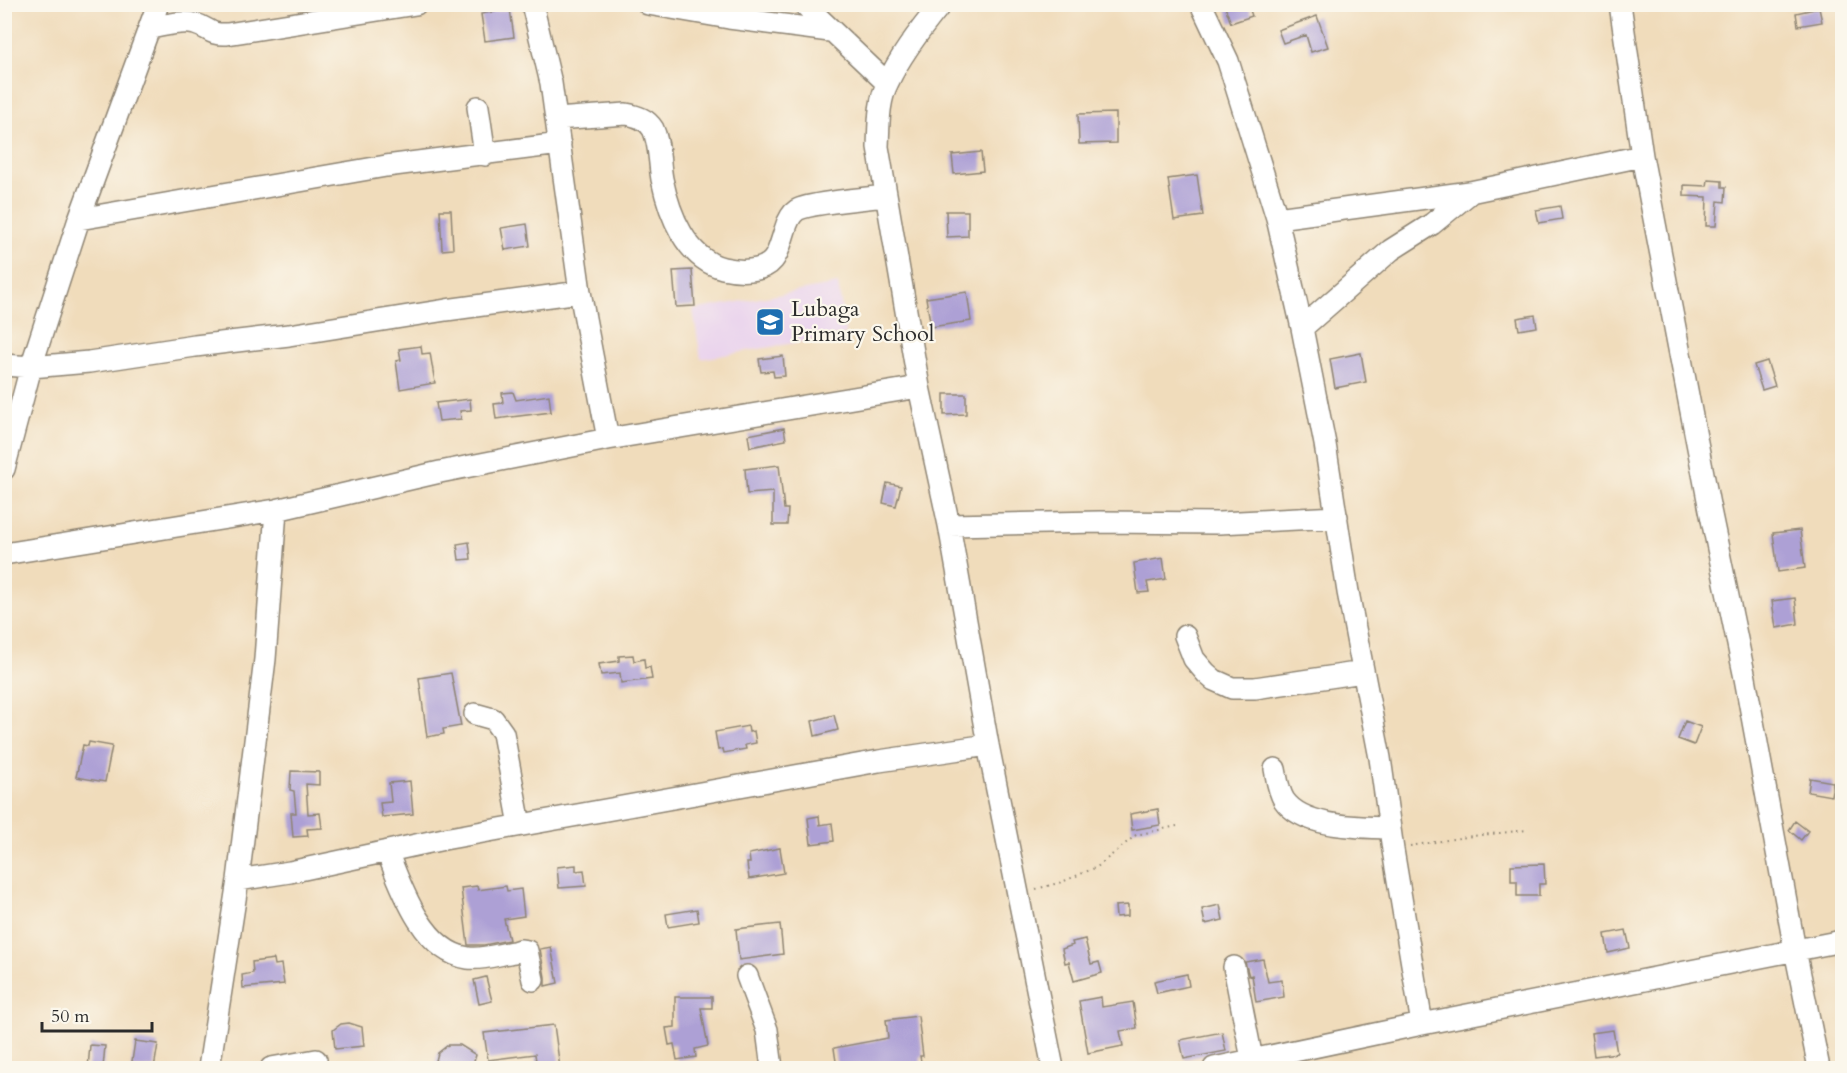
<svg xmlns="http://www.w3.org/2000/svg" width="1847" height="1073" font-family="Cardo,serif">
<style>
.built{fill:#e9d2ed}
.building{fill:#ada0d5}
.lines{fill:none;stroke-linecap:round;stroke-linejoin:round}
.minor-casing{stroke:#8e8473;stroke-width:24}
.path{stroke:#8e8473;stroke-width:2;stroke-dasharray:1.5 4.5;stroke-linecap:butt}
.minor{stroke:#fff;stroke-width:21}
.labels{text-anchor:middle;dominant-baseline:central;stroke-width:4.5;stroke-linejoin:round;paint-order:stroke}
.poi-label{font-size:22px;fill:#2b2b2b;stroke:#fbf7ec;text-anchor:start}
</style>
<rect width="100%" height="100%" fill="#fbf7ec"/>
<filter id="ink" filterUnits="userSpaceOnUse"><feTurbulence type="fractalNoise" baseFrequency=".0167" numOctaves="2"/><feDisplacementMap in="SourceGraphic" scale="12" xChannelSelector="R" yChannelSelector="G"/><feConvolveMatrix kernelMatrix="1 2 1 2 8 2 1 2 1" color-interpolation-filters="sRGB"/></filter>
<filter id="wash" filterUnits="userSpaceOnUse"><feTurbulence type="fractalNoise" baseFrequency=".008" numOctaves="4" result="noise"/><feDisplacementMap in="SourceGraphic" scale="24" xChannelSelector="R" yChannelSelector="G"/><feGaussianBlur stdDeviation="1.35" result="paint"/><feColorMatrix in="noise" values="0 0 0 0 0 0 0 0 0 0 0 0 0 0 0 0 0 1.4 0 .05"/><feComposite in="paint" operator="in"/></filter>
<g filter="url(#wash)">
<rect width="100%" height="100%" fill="#f0dcbb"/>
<path class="built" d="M838,284L846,334L701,359L693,310Z"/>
<g id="blocks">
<path class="building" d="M1224,4H1248L1252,16L1231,23Z
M1819,8L1822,22L1798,26L1796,13Z
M510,9L514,37L485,41L481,14Z
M1317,16L1328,47L1311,52L1306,35L1283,43L1278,30Z
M1116,113V143L1079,144L1078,114Z
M981,152L983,171L954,174L952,155Z
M1197,175L1203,216L1174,220L1168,179Z
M1708,180L1722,181V187H1726L1725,202L1718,201L1716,226H1706L1707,197L1684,196V185L1707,186Z
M1560,206L1562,219L1539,223L1536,210Z
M440,210H451L453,249L442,250Z
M946,211H968V236L947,237Z
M527,224L530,246L505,250L501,228Z
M692,270L695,306L676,307L673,271Z
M967,292L971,321L931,327L926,298Z
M1535,315L1537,327L1519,330L1517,318Z
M421,346L422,354L430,353L435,383L400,389L396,361L401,360L399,349Z
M1361,353L1366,382L1335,388L1330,359Z
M783,356L785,376L774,377L773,371L761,372L759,359Z
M1767,361L1775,386L1762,390L1754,365Z
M513,392L516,400L549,395L551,412L496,419L494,404L503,403L502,393Z
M944,394H966V414L944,415Z
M470,399L471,410L460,411L461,419L439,421L436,403Z
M784,428L786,440L750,447L748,435Z
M779,465L784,509H788L787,525H773V492L747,494L745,469Z
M887,483L901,486L896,506L883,503Z
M1800,530L1805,568L1778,572L1773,533Z
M469,542L471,559L459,560L457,544Z
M1163,558L1166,579L1147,582L1149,592L1138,593L1134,563Z
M1795,598L1798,624L1776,628L1772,601Z
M633,655L634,661L644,659L645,668L650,667L652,679L621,683L620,673L601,675L599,664L619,661V656Z
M451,673L461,726L443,729L444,734L427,737L419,678Z
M834,715L838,730L815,736L812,721Z
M1685,721L1701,727L1694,745L1678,739Z
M748,726L749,732L754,731L756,743L745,745L746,749L724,753L723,749L718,750L715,732Z
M89,742L112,746L105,782L76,777L83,745L88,746Z
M291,771L319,772V785L306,784L308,814L320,813L322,828L307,829L308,836L293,837L291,813H296L294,791L290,790Z
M1810,778L1833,782L1831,796L1808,792Z
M410,781L413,814L382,817L380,803L391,802L389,783Z
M1158,809L1160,825L1132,830L1130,814Z
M819,816L820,825L832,823L834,841L811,844L808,818Z
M1795,821L1808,831L1801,840L1789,830Z
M780,848L784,873L749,879L747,863H750L749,854Z
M1544,864L1545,884H1539V896H1517V881H1511V865Z
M576,865V871L584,870L586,886L559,888L557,867Z
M477,886L478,890L506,886L507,891L521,889L524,916L504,919L509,940L484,945H468L461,888Z
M1128,905V916L1116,917L1115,906Z
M1220,905L1223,920L1205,924L1202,909Z
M697,909L699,922L668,927L666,914Z
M780,924L783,954L739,960L736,929Z
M1626,930L1630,948L1608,953L1605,934Z
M1085,939L1091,964L1099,962L1102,973L1074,981L1069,962L1065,963L1062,949L1073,945L1072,942Z
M551,947L558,983L545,986V977L540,949Z
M274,959L275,965L281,964L284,984L243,988L242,975L253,973L252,962Z
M1263,959L1268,982L1282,980L1284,997L1256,1002L1252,975L1249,976L1245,962Z
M1187,974L1189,986L1157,993L1154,981Z
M486,977L492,1001L479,1004L474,980Z
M675,997H712V1008H701L708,1046L695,1049L696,1057L677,1060L674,1044L669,1045L666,1028L675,1027Z
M1101,997L1102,1007L1133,1002L1137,1028L1120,1031L1123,1046L1088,1053L1079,1001Z
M918,1016L923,1056H920L922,1068H874L873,1063L837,1068L834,1048L888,1038L886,1020Z
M349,1023L362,1027L364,1046L335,1049L333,1030L341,1024Z
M554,1025L560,1068H537L535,1054L488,1060L484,1033Z
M1613,1030L1617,1053L1594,1056L1591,1033Z
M1222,1032L1226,1051L1184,1059L1180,1040Z
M135,1041L158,1044L154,1068H131Z
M90,1045L105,1046L103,1068H88Z
M448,1045H460L476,1055L472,1068H434L438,1053Z"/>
</g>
</g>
<g filter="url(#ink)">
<use href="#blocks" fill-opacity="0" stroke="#8e8473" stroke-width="1.5"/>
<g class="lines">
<g class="minor-casing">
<path id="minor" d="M532,4L551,83L580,292L608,439
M648,4L729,18L830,31
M804,4L887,83
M941,4C923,26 900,56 888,82C878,101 879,126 878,147L919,387L949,525L988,745L1053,1068
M1201,4L1228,61L1277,218L1302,328L1325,444L1348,592L1380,758L1393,850L1422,1024
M1620,4L1642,156L1710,510L1745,678L1795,950L1819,1068
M150,28C163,26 182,20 195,24C210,28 208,35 227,34L416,4
M478,107L485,155
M556,119L626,114C637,116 647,119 653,129C660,144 659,163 662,179C669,213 686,259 723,268C732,270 741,271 750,270C777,268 778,251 785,230C787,223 791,214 797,210C809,203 869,198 886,196
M1277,218L1470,192L1642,156
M79,219L386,166L560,144
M1302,328L1391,250L1432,224L1470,193
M4,365L31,367L89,362L195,346L289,335L446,310L580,292
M4,469L31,367L79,219L158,4
M949,525L1100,522L1219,523L1337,517
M4,554L276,510L440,472L608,439L919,387
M1185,636L1194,659L1206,673L1214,680L1232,688H1255L1363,672
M475,714L493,719L503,733L520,825
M1275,769C1277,779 1278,790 1284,800C1303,828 1360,827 1390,828
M387,851C401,887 423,952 468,958C483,960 500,954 514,952L520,950L527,951L533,980
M238,880L290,872L444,839L879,761L988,745
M1234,967L1252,1059
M747,976L767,1030L772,1068
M209,1068L238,880L265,659L276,510
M271,1068L316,1060
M1214,1068L1422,1024L1842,941"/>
</g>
<path class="path" d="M1410,846L1472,836L1527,830
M1036,889L1062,882L1097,867L1136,835L1177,826"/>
<use href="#minor" class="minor"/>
</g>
</g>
<defs>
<g id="school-square" transform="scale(1.5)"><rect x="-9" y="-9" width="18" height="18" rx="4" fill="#1f6fb2" stroke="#fbf7ec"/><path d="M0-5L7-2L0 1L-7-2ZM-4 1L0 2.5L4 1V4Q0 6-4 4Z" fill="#fff"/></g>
</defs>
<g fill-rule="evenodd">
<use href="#school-square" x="770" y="322"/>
</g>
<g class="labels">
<g class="poi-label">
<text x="791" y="309">Lubaga<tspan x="791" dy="25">Primary School</tspan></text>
</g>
</g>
<rect width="1847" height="1073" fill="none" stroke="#fbf7ec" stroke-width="24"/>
<path d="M42 1022v9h110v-9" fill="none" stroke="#2b2b2b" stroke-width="3"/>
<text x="51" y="1022" font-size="18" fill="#2b2b2b" stroke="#fbf7ec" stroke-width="4.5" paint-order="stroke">50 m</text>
</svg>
